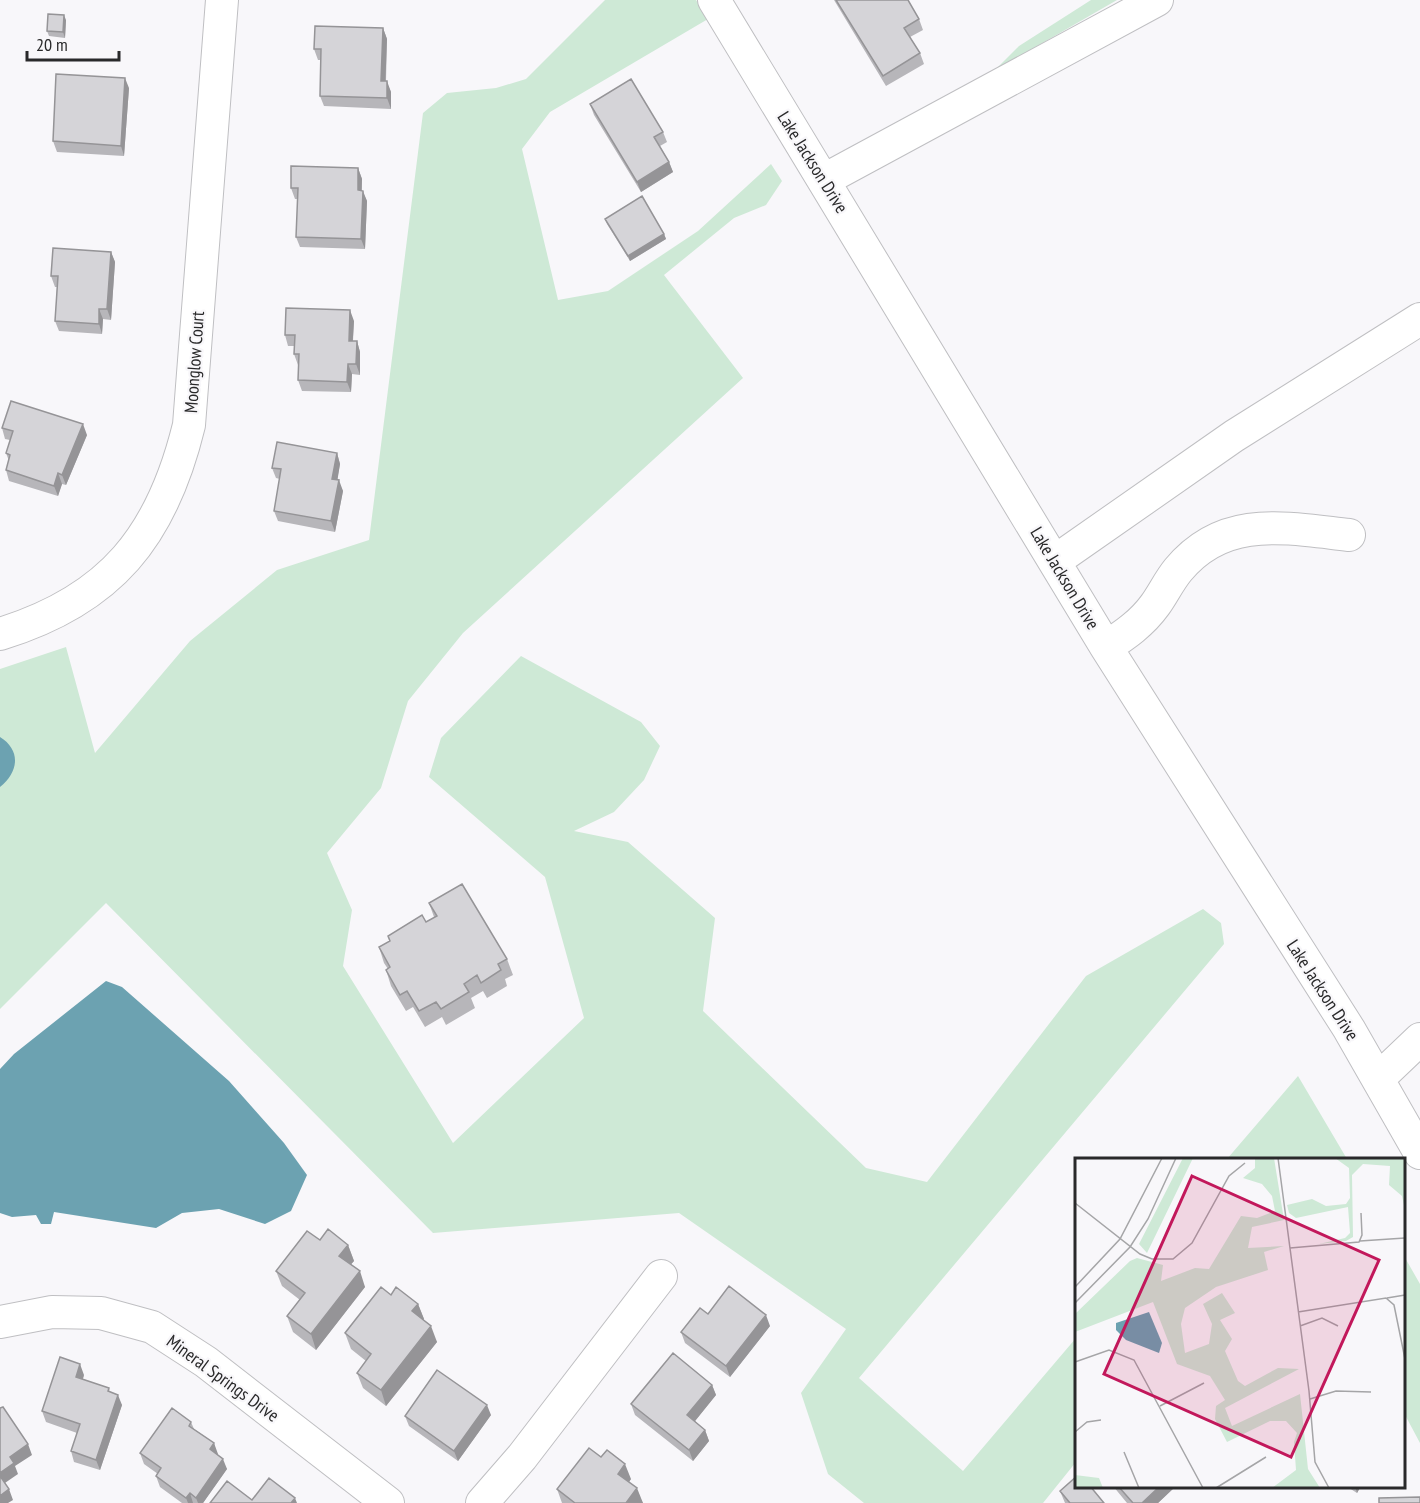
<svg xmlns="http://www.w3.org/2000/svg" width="1420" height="1503" font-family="'PT Sans Narrow',sans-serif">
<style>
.green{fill:#cee9d6}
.water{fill:#6ca2b1}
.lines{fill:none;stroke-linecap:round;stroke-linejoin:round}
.minor-casing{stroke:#bfbfc2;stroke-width:34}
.minor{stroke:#fff;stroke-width:32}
.wall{fill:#b7b6ba}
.shaded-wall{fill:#959497}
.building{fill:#d5d4d8;stroke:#959497;stroke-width:1.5}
.labels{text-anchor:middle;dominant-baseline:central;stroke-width:4.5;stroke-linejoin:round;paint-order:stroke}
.street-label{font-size:18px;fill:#29292a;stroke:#f8f7fa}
.inset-road{fill:none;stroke:#a5a5a7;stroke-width:1.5}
.view{fill:#c2185b;fill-opacity:0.15;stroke:#c2185b;stroke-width:3}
.inset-edge{fill:none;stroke:#29292a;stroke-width:3}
</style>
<rect width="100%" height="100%" fill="#f8f7fa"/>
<path class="green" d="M605,0H696L708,19L550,112L522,149L558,300L608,291L698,231L771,164L782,181L766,205L734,218L664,275L743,378L463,633L408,701L381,788L327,853L352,910L343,966L453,1143L584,1018L545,877L429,777L441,738L521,656L641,722L660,746L644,780L614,812L574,831L628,842L715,918L703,1011L866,1168L927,1182L1086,976L1203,909L1221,923L1224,944L859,1378L963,1471L1076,1338V1462L1043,1503H864L828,1474L801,1393L846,1329L679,1213L433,1233L106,903L0,1009V669L66,647L95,753L190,641L277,570L369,540L423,113L447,93L496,88L526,79Z
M1091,0H1117L994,71L1019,46Z
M1298,1076L1347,1159H1227Z
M1404,1256L1420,1284V1443L1404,1413Z"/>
<path class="water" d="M0,737C21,750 19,772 0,787Z
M106,981L122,987L229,1081L284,1143L307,1175L291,1211L265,1224L219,1209L182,1213L156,1228L54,1212L51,1224H41L36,1215L12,1217L0,1213V1069L14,1054Z"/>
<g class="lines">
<g class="minor-casing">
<path id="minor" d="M714,0L1106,647L1349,1029L1420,1153
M824,180L1157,0
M1055,561L1234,436L1420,319
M0,634C111,600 162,536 189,425L222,0
M1106,647C1125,635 1142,623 1155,605C1163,594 1169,581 1178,570C1224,514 1286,528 1349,535
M1378,1079L1420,1039
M0,1322L52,1312L101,1313L152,1327L206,1362L388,1503
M482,1503L522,1457L661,1276"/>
</g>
<use href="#minor" class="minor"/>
</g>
<path class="wall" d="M834,0H908L919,19L923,30L910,37L920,53L924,64L886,86Z
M66,20L65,38L49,36L47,31Z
M383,28L387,39L386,81L391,92V109L324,106L320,96L321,60H318L314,49Z
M129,88L124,156L57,152L53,141Z
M590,104L663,132L667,142L660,146L669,162L673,172L641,192L594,115Z
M358,168L362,179V191L367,201L365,249L300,247L296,237L298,199H295L291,188Z
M605,219L664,234L666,239L630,261L607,224Z
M111,252L115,262L111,320L103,319L102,334L59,331L55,321L57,287H55L51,276Z
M354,321L353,341H357L360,352V375L352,374L351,392L302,391L298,380V365L294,354V346H288L285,335Z
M2,428L87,435L66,485L62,484L58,496L9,481L6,470L9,461L6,453L10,440L5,439Z
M337,453L340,464L337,480L343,491L335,532L278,521L274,511L280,479L276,478L272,468Z
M429,903L507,959L513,975L505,979L507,986L487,998L483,991L471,998L475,1008L446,1025L442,1017L425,1027L413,1007L406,1011L391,986L386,970L388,969L384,963L379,947L390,941L388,936L426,922L434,917Z
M320,1240L348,1245L354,1261L351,1264L365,1287L316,1350L293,1332L287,1316L300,1300L282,1286L276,1271Z
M391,1295L418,1304L424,1319L423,1320L437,1342L386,1406L363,1388L357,1373L366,1361L351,1349L345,1333Z
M708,1314L770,1326L730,1377L685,1343L681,1332Z
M84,1375L83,1379L109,1388L110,1392L122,1405L100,1470L74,1462L71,1451L77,1433L46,1422L42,1411Z
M712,1385L716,1395L695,1421L705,1430L709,1441L693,1461L635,1415L631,1404Z
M491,1415L458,1461L409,1426L405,1416Z
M191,1422L194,1429L214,1443L217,1455L227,1469L203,1503H182L160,1487L156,1476L158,1474L144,1464L140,1453Z
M631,1479L629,1482L643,1503H562L557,1489Z
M1113,1486H1176L1158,1503H1127Z
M1346,1486H1361L1357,1493Z
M1060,1491L1104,1503H1065Z"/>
<path class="shaded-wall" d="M64,15L66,20L65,38L63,32Z
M383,28L387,39L385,92L381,81Z
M125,78L129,88L124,156L121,146Z
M387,81L391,92V109L387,98Z
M669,162L673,172L641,192L637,182Z
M358,168L362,179L361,201L358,190Z
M363,191L367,201L365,249L361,239Z
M664,234L666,239L630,261L628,256Z
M111,252L115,262L111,320L107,309Z
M99,309L103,319L102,334L99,324Z
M350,310L354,321L352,352L349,341Z
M357,341L360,352V375L356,364Z
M348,364L352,374L351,392L347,382Z
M83,424L87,435L66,485L62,475Z
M337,453L340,464L336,489L332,479Z
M58,473L62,484L58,496L54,486Z
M339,480L343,491L335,532L331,521Z
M348,1245L354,1261L345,1271L339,1256Z
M360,1271L365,1287L316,1350L311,1334Z
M418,1304L424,1319L418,1327L412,1311Z
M766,1315L770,1326L730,1377L726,1366Z
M431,1326L437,1342L386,1406L381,1390Z
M80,1364L84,1375L80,1387L76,1377Z
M712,1385L716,1395L691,1426L687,1415Z
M118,1395L122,1405L100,1470L96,1460Z
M487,1405L491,1415L458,1461L454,1451Z
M705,1430L709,1441L693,1461L689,1450Z
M214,1443L218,1454L214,1460L210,1449Z
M28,1444L32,1455L15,1466L18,1474L2,1485L0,1478V1473L10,1457Z
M223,1459L227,1469L203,1503H198L196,1498Z
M625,1464L631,1479L624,1489L618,1474Z
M1160,1486H1176L1158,1503H1142Z
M1355,1486H1361L1357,1493Z
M637,1488L643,1503H626Z
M9,1489L13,1500L8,1503H0V1496Z
M190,1493L193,1503H188L186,1498Z
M295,1498L297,1503H291Z"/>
<path class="building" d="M836,0H908L919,19L904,28L920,53L883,76Z
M48,14L64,15L63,32L47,31Z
M315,26L383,28L381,81H387V98L320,96L321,49H314Z
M56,74L125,78L121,146L53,141Z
M631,79L663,132L654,137L669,162L637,182L590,104Z
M291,166L358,168V190L363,191L361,239L296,237L298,188H291Z
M642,196L664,234L628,256L605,219Z
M53,248L111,252L107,309H99V324L55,321L58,276H51Z
M286,308L350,310L349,341H357L356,364H348L347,382L298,380L299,354H294L295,335H285Z
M11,401L83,424L62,475L58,473L54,486L6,470L10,455L6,453L13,431L2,428Z
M277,442L337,453L332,479L339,480L331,521L274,511L281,469L272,468Z
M462,884L507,959L498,964L501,970L481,983L477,975L464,984L469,992L441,1009L436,1002L419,1011L407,991L400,995L386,970L390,967L379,947L390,941L388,936L422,915L426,922L437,916L429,903Z
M328,1229L348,1245L339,1256L360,1271L311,1334L287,1316L305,1293L276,1271L307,1231L320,1240Z
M729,1286L766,1315L726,1366L681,1332L700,1308L708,1314Z
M381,1287L391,1295L396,1287L418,1304L412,1311L431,1326L381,1390L357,1373L371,1354L345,1333Z
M673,1353L712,1385L687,1415L705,1430L689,1450L631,1404Z
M60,1357L80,1364L76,1377L109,1388L108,1391L118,1395L96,1460L71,1451L80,1424L42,1411Z
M437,1370L487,1405L454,1451L405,1416Z
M3,1407L28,1444L10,1457L14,1463L0,1473V1408Z
M172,1408L191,1422L189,1426L214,1443L210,1449L223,1459L196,1498L190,1493L186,1498L156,1476L161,1468L140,1453Z
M589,1448L601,1457L607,1450L625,1464L618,1474L637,1488L626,1503H575L557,1489Z
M0,1476L9,1489L0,1496Z
M1077,1476V1486H1090L1104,1503H1070L1060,1491Z
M269,1478L295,1498L291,1503H210L227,1481L252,1500Z
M1118,1486H1160L1142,1503H1133Z
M1420,1497V1503H1379V1498Z"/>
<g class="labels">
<g class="street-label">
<text transform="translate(813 162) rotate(58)">Lake Jackson Drive</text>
<text transform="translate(194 362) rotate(-86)">Moonglow Court</text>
<text transform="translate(1065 578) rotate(59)">Lake Jackson Drive</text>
<text transform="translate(1323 990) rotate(57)">Lake Jackson Drive</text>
<text transform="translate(223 1378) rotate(36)">Mineral Springs Drive</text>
</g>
</g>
<g transform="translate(1075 1158)">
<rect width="330" height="330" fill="#f8f7fa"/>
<path d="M108,0H118L72,95L64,86ZM180,0H199L209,62L177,69L173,90L209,88L189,94L193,112L141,129L110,150L106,166L110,195L134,186L137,166L128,146L147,135L160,155L145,162L157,181L150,193L163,223L170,228L203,210L224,211L150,250L157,268L225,236L233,311L245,330H197L221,312L219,284L222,275L211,263H195L152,284L140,261L141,248L150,242L135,218L102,206L78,144L0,174V156L55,103L62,100L88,107L86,123L120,110L134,111L166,58L182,60L200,53L197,38L187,26L168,20L180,10ZM260,0H330V52L327,38L314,27L315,8L288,6L277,17L278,79L271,83L244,86L270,80L275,75L273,49L221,60L214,55L212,47L237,41L251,48L271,46L275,40L274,10ZM0,317L24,320L28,330H0Z" fill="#cee9d6"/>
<path d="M74,154L87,185L84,195L51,182L41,172V165Z" fill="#6ca2b1"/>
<path class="inset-road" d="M203,0L234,233L240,304L254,330M0,45L65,96L77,101H98L117,85L154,18L170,5M285,83L330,80M215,90L284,84L287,77L286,55M0,129L45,81L87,0M312,140L330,137M0,145L55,89L73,61L101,0M223,154L311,140L319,147L330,201M225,168L247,160L263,168M0,204L34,192L59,202L128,330M235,241L261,233L296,234M85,248L129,225M0,274L12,264L26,262M49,294L64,330M141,330L191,299"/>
<path class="view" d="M117,18L304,102L216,299L29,216Z"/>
<rect width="330" height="330" class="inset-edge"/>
</g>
<path d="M27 51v9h92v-9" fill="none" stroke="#29292a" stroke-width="3"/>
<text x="36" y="51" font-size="18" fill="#29292a" stroke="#f8f7fa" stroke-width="4.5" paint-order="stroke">20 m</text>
</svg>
